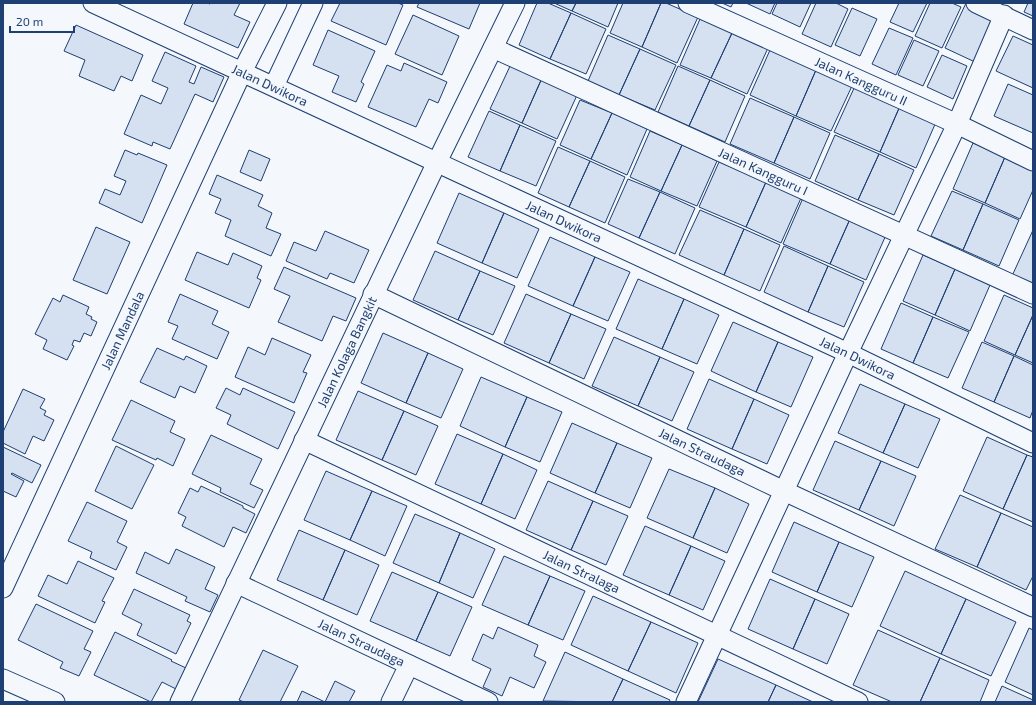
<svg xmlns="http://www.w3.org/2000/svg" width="1036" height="705" font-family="'Exo 2',sans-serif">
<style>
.building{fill:#d5e0f0;stroke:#1d3f73}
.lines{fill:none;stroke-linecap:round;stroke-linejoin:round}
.minor-casing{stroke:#1d3f73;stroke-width:21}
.minor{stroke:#f4f7fb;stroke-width:19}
.labels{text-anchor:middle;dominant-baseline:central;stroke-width:3;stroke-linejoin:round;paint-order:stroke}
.street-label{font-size:13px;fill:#1d3f73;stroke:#f4f7fb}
</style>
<rect width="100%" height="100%" fill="#f4f7fb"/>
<path class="building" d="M193,3H207L210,4V3H240L234,15L250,22L238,48L184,24Z
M340,3H398L403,5L386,45L331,21Z
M419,3H480L469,29L417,7Z
M537,3H548L571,13L550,59L519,45Z
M554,3H576L572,11Z
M576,3H618L608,27L572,11Z
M623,3H661L642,47L610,33Z
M661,3H666L698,17L677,63L642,47Z
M722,3H733L731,7Z
M746,3H775L770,14Z
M777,3H811L800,27L772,14Z
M816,3H836L848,9L831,47L802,34Z
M899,3H927L913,32L890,22Z
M930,3H952L961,7L942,48L915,36Z
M966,3L996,17L975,62L945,48Z
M1028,3H1033V16L1024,12Z
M852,8L877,19L860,56L835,45Z
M571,13L606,29L586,74L550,59Z
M413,15L459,36L442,75L395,54Z
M700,19L732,33L711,78L680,65Z
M76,25L143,55L132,81L121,76L114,91L79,76L85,60L64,51Z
M889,28L913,38L896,75L872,64Z
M328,30L375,51L361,82L364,84L356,102L332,92L339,76L313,65Z
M732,33L768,48L747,94L711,78Z
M608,35L640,49L619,95L588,81Z
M1013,36L1033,45V88L996,71Z
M914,40L939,51L923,86L898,75Z
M640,49L676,65L655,110L619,95Z
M770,50L816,70L796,116L750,95Z
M165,52L196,66L189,82L194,84L201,67L224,77L213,102L195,94L170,149L153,142L152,146L124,134L141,95L161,104L168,88L152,81Z
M942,55L967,66L953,99L927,87Z
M404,63L447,82L438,103L429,99L416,127L368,107L387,65L401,71Z
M511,64L542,78L522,123L490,109Z
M678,66L710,80L689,126L658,112Z
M816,70L852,86L831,131L796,116Z
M542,78L578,93L557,139L522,123Z
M710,80L745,96L725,142L689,126Z
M1008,84L1033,95V133L994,116Z
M855,86L900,106L880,152L834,132Z
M750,98L794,117L774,163L730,144Z
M580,100L612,113L591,159L560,145Z
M900,106L936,122L916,168L880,152Z
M489,111L520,125L500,171L468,157Z
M612,113L647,129L627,175L591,159Z
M794,117L830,133L810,179L774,163Z
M520,125L556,141L536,186L500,171Z
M650,131L682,145L661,191L630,177Z
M835,135L879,154L858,200L815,181Z
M973,143L1005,157L985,203L953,189Z
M682,145L717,161L697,206L661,191Z
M558,147L590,161L569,207L538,193Z
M125,150L137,155L138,153L167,165L142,223L99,203L105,189L120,195L126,181L114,176Z
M249,150L270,159L261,181L240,172Z
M879,154L914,170L894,215L858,200Z
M1005,157L1033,170V190L1020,219L985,203Z
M590,161L625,177L605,223L569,207Z
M719,162L766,182L746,227L699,207Z
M217,175L263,195L258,206L272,213L266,228L281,234L271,256L225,236L231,220L215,213L221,199L209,194Z
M628,179L660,192L639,238L608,224Z
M766,182L801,198L781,243L746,227Z
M952,191L983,204L963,250L931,236Z
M660,192L695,208L675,254L639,238Z
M459,193L504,213L482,263L437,243Z
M803,198L850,219L830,264L783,244Z
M983,204L1019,220L999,266L963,250Z
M700,210L744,229L724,275L679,255Z
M504,213L539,229L517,278L482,263Z
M850,219L886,235L866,280L830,264Z
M96,227L130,242L107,294L73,280Z
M744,229L780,245L760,291L724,275Z
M1033,230V285L1012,276Z
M325,231L369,250L354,283L330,273L327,279L286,261L294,242L316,251Z
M550,237L595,257L573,306L528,286Z
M784,246L828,266L808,312L764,292Z
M435,251L480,271L458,320L413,300Z
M197,252L228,265L233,253L262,266L257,278L261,280L249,308L185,280Z
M923,255L955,269L935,315L903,301Z
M595,257L630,272L608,321L573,306Z
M828,266L864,282L844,327L808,312Z
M284,267L356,298L346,321L333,316L322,341L278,322L290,296L274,289Z
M955,269L990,285L970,331L935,315Z
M480,271L515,286L493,335L458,320Z
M638,279L684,299L662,349L616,329Z
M180,294L218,311L212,324L229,332L217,359L172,339L178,326L168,322Z
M526,294L571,314L549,363L504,343Z
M63,295L89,307L86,314L92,317L91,319L97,322L91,336L84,333L80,342L74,340L72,345L74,346L67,360L43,349L47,340L35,334L53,298L60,302Z
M1004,295L1033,308V315L1015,355L984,341Z
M684,299L719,315L697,364L662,349Z
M901,303L933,317L913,363L881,349Z
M571,314L606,329L584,379L549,363Z
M1033,315V363L1015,355Z
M933,317L969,332L948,378L913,363Z
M733,322L778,342L756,392L711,371Z
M383,333L428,353L406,403L361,383Z
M614,337L660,357L638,406L592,386Z
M272,338L311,355L303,372L307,373L294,403L235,377L248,347L265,355Z
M778,342L813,357L791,407L756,392Z
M982,342L1014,356L994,402L962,388Z
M157,348L184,360L186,356L207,366L195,393L180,386L175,398L140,382Z
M428,353L463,369L441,418L406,403Z
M1014,356L1033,365V410L1030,418L994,402Z
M660,357L694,372L672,421L638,406Z
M481,377L527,397L505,447L460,426Z
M709,379L754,399L732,449L687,429Z
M860,384L905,404L883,453L838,433Z
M226,388L240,395L243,388L295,412L278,449L227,424L231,415L216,408Z
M23,389L45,399L40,408L46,411L44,415L54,420L44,441L33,436L25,454L3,443V432Z
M358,391L404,411L382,460L336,440Z
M527,397L562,412L540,462L505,447Z
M754,399L789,415L767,464L732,449Z
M131,400L175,421L170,432L185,439L173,466L157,458L156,460L112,440Z
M905,404L940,419L918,468L883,453Z
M404,411L438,426L416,475L382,460Z
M572,423L617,443L595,493L550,473Z
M457,434L503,454L481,504L435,484Z
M211,435L262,459L250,484L263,490L254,508L220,492L221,488L192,474Z
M987,437L1027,455L1003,509L963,491Z
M835,441L881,461L859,510L813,490Z
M617,443L652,458L630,508L595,493Z
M116,446L154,465L132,509L95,491Z
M3,447L41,465L32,483L12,473L11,474L24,481L16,497L3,491Z
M503,454L537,470L515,519L481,504Z
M1027,455L1033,457V522L1003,509Z
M881,461L916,476L894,526L859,510Z
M669,469L715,488L693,538L647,518Z
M326,471L372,491L350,540L304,520Z
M548,481L593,501L571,550L526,530Z
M201,486L243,506V508L255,514L246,533L233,527L224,547L182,526L186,517L178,513L190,488L198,492Z
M715,488L749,504L727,553L693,538Z
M372,491L407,506L385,556L350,540Z
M960,495L1001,513L977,567L935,549Z
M593,501L628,516L606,565L571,550Z
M87,502L127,521L117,542L127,547L116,570L90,558L92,552L68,541Z
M1001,513L1033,527V576L1026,590L977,567Z
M415,514L460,533L439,583L393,563Z
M794,522L839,542L817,592L772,572Z
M645,526L691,546L669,595L623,575Z
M299,530L345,550L323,600L277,580Z
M460,533L495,549L473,598L439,583Z
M839,542L874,557L852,607L817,592Z
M691,546L725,561L703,610L669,595Z
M176,549L215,567L205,589L218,595L210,612L185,601L187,597L136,573L145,552L169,564Z
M345,550L379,565L357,615L323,600Z
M504,556L550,576L528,625L482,605Z
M78,561L114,578L102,601L105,602L95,623L38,596L48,575L67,584Z
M905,571L966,599L941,654L880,626Z
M392,572L438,592L416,641L370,621Z
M550,576L585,591L563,640L528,625Z
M770,579L815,599L793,649L748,629Z
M134,589L190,615L187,621L191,623L176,654L137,635L142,624L122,614Z
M438,592L472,607L450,656L416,641Z
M593,596L651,622L628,671L571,645Z
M815,599L849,614L827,664L793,649Z
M966,599L1016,622L991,676L941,654Z
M36,604L93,631L84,649L91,652L79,676L60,668L63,662L18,640Z
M651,622L698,643L676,693L628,671Z
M498,627L538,645L534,656L546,662L534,688L510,677L502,696L483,687L491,669L472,660L483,634L493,639Z
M1029,628L1033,630V695L1005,682Z
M878,630L940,658L920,702H892L853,685Z
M115,632L172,660L171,661L186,668L176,689L162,682L151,702L94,675Z
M263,650L298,666L280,702H244L239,700Z
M565,652L623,679L612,702L543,701Z
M940,658L989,680L980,702H920Z
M718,659L776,685L768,702H698Z
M623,679L670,700L669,702H612Z
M335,681L355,691L349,702H297L302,691L325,702Z
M776,685L813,702H768Z
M1002,686L1033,700V702H995Z"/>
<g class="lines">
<g class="minor-casing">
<g id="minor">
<path id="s1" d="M93,3L848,353L1033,443"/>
<path id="s2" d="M688,3L957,124L1033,161"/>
<path d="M976,3L1033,30"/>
<path id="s3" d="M493,48L1033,294"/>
<path d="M274,86L313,3"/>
<path id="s4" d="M373,294L784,491L1033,607"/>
<path id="s5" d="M304,440L858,702"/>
<path id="s6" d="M236,583L488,702"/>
<path id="s7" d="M3,588L242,72L277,3"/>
<path d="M3,679L55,702"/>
<path id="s8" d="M180,702L437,162L515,3"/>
<path d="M391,702L409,665"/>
<path d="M686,702L848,353L957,124L1004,15"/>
</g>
</g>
<use href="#minor" class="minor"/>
</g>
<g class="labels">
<g class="street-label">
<text stroke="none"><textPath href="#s2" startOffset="190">Jalan Kangguru II</textPath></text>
<text stroke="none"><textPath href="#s1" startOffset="195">Jalan Dwikora</textPath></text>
<text stroke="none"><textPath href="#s3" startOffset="297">Jalan Kangguru I</textPath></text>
<text stroke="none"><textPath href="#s1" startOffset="519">Jalan Dwikora</textPath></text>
<text stroke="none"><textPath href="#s7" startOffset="284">Jalan Mandala</textPath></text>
<text stroke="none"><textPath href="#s8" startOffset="388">Jalan Kolaga Bangkit</textPath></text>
<text stroke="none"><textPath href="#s1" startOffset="843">Jalan Dwikora</textPath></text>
<text stroke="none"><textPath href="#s4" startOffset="365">Jalan Straudaga</textPath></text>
<text stroke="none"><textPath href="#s5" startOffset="307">Jalan Stralaga</textPath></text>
<text stroke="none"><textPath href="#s6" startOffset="139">Jalan Straudaga</textPath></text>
</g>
</g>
<rect width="1036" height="705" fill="none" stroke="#1d3f73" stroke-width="8"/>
<path d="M10 26v6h64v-6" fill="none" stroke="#1d3f73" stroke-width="2"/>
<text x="16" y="26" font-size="12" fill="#1d3f73" stroke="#f4f7fb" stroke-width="3" paint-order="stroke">20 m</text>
</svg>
